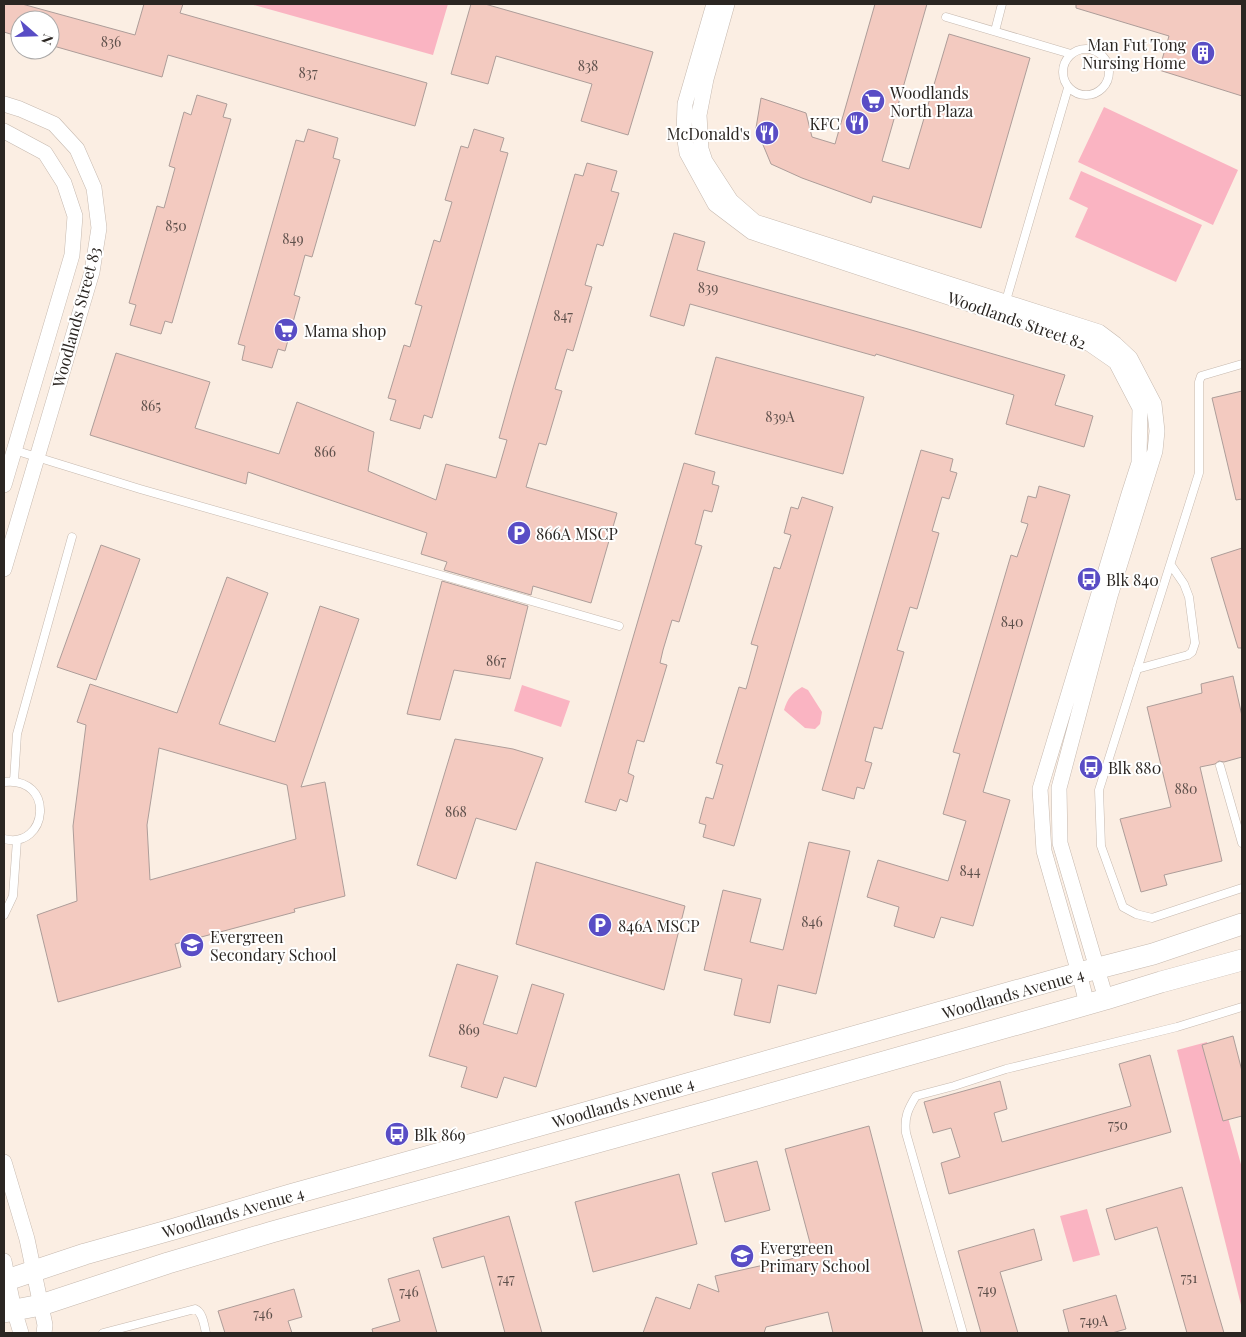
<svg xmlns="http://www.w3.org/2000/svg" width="1246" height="1337" font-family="'Playfair Display',serif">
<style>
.green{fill:#fab4c2}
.building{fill:#f3cac0;stroke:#ad9d99;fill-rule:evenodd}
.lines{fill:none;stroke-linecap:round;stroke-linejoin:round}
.service-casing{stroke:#c6b9af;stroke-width:9}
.minor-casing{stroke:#c6b9af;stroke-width:16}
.secondary-casing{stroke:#c6b9af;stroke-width:22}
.service{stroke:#fff;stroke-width:8}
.minor{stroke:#fff;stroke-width:15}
.secondary{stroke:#fff;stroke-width:21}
.labels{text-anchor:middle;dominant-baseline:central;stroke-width:4;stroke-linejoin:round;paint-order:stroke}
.number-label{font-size:14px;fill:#5d4f4a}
.poi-label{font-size:16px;fill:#2b2622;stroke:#fff;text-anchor:start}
.street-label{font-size:16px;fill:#2b2622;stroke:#fff}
</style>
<rect width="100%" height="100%" fill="#fbeee3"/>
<path class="green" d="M250,4H448L433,55Z
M1104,107L1238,170L1213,225L1078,162Z
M1081,171L1202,225L1176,282L1075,237L1088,208L1069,199Z
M522,685L570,701L561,727L514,711Z
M802,687L808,690L822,712L820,724L815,729L805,728L784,710C788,698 791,694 802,687Z
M1207,1042L1242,1168V1309L1177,1050Z
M1087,1209L1100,1255L1073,1262L1060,1216Z"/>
<path class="building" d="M4,4H22L135,35L144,4H183L180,13L427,83L415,126L168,55L162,77L50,45V20H20V37L4,32Z
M471,4H485L653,52L628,135L581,121L592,84L496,56L488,84L451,74Z
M875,4H927L882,161L909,169L949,34L1030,58L981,228L873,196L871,203L802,178L771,164L756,128L761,98L806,113L812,137L835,144Z
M1076,4H1242V96L1159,70L1169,36L1076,8Z
M197,95L227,104L223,117L231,119L172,323L165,321L161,334L130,325L136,305L129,303L157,206L164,208L175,168L169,166L184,112L191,115Z
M308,129L338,138L333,158L340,160L312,257L305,255L294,295L300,297L285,351L278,349L272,368L242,360L245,346L238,344L296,140L304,142Z
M474,129L504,138L500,151L508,153L432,418L424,415L420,429L390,420L396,400L388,398L404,345L410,347L422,306L415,304L434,240L440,242L452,202L445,200L461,146L468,148Z
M587,163L617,171L611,191L619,193L603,246L597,244L585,285L592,287L573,351L567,349L555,389L562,391L546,445L539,443L526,487L617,513L591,603L533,586L531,595L444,570L447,562L421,554L427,533L248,472L246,484L90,435L116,353L210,382L195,428L279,454L297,402L374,432L368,471L436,500L446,464L496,478L507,440L499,438L513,388L575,174L583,176Z
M674,233L705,242L697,270L908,329L1065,375L1055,405L1093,416L1084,447L1006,424L1014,395L876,354L875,356L690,304L684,326L650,316Z
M716,357L864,397L843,474L695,434Z
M1242,391V499L1236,500L1212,398Z
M921,450L953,459L950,471L957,473L949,499L942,497L932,531L939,533L917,609L910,607L901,637L897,650L904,652L882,729L874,727L865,761L872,763L864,789L857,787L854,799L822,790Z
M684,463L715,472L712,484L719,486L712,512L704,510L695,544L702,546L679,622L672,620L663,650L660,663L667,665L644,742L637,740L628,773L634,776L627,802L620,799L616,811L585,802Z
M1039,486L1070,495L983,792L1010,800L973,926L941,917L934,938L894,926L899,907L867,897L878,860L948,881L966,821L943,814L960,754L953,752L1011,555L1017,557L1028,524L1021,522L1028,496L1036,498Z
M802,497L833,507L734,846L703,837L706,825L699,823L706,797L713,799L723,765L716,763L739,687L746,689L758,646L751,644L763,604L774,567L780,569L791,535L784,533L791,507L798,509Z
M101,545L140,559L96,680L57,667Z
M1242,548V648H1238L1211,558Z
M227,577L268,593L219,724L275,742L320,606L359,619L301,787L325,782L345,896L294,909L295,912L175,944L181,967L58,1002L37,915L77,901L73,826L86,725L77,722L90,684L177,713ZM159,748L287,785L296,839L150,880L147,825Z
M442,581L528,606L510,679L454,670L440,720L407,714Z
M1233,676L1242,716V757L1224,762L1219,761L1215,764L1200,767L1222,861L1164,875L1167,885L1141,892L1120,819L1171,807L1147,707L1202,693L1201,684Z
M455,739L513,749L543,758L516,830L476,818L456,879L417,865Z
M809,842L850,851L816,994L778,985L770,1023L734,1015L742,979L704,970L723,890L761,899L750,942L783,950Z
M536,862L685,906L664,990L516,944Z
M457,964L498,976L483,1024L517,1034L532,984L564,994L536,1087L504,1077L497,1098L461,1087L467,1067L429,1056Z
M1233,1036L1242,1071V1116L1223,1121L1202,1045Z
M1150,1055L1171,1132L949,1194L941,1163L960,1157L951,1128L933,1133L924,1102L1000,1081L1007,1109L994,1113L1002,1142L1131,1106L1119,1064Z
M869,1126L923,1333H833L828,1312L766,1327L764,1333H643L656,1297L690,1309L698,1284L719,1292L715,1276L813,1254L785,1149Z
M757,1161L770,1210L725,1222L712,1173Z
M679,1174L697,1244L593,1272L575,1202Z
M1182,1187L1214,1299L1224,1333H1187L1157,1227L1115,1240L1106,1209Z
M509,1216L528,1284L542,1333H505L484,1256L442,1268L433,1238Z
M1034,1229L1042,1260L1000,1272L1018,1333H981L958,1251Z
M419,1270L437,1333H373L372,1329L400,1321L388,1279Z
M294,1289L302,1317L288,1321L292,1333H225L218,1311Z
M1116,1295L1126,1329L1112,1333H1069L1063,1310Z"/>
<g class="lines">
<g class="service-casing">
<path id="service" d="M946,17L1071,54
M995,31L1002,4
M1063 72a23 23 0 1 1 46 0a23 23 0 1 1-46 0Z
M1005,304L1068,88
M1242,364L1201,376L1199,382V473L1099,790L1101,846L1123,907L1136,914L1152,918L1242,888
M14,450L140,489L619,626
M1137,669L1188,655L1192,652L1195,643L1189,597L1184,584L1171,565
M1220,766L1242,843
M14,781L17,734L72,537
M4,782C56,776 48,850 4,839
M4,915L13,896L17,840
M103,1333L195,1309C203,1312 204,1325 206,1333
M963,1333L906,1133C904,1117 908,1109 916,1096L954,1086L1006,1069L1177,1027L1242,1007"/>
</g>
<g class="minor-casing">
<path id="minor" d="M714,4L685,104L684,134L687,153L715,204L752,232L1090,344L1116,362L1140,408L1139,463L1129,494L1040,789L1044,851L1079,973L1087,1004
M727,4L706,79L699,115L701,149L705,161L731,201L755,222L1099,332L1115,344L1130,358L1154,404L1157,431L1155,451L1110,596L1059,788L1060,843L1106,999
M4,104L20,109L54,124L77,149L94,188L99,228L92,272L4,569
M4,131L45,153L64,183L75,216L72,255L4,485
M4,1162L27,1239L45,1325L44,1333
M4,1261L14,1310L21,1333"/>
</g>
<g class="secondary-casing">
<path id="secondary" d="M4,1281L85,1254L174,1229L293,1194L577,1115L1079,973L1153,954L1242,924
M4,1312L41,1305L168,1263L272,1232L707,1112L1106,999L1161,982L1242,960"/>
</g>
<use href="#service" class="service"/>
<use href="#minor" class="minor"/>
<use href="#secondary" class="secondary"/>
</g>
<defs>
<g id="building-disc" transform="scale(1.25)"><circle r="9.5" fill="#594dc5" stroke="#fff"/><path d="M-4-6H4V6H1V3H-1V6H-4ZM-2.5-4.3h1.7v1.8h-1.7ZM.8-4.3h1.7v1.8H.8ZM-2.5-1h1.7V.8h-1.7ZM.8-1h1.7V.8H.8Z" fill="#fff"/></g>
<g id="supermarket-disc" transform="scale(1.25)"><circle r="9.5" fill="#594dc5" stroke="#fff"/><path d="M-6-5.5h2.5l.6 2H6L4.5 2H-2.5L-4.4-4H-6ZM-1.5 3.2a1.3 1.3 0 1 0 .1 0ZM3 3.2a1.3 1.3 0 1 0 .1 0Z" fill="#fff"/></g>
<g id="restaurant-disc" transform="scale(1.25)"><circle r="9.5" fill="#594dc5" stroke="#fff"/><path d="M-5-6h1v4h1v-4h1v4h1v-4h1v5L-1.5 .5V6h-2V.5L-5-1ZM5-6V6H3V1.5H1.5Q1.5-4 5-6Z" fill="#fff"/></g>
<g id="parking-disc" transform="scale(1.25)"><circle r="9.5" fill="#594dc5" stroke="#fff"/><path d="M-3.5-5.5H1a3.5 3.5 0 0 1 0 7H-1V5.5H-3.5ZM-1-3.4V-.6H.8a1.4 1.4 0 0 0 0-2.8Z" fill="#fff"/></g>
<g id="bus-disc" transform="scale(1.25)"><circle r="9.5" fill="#594dc5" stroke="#fff"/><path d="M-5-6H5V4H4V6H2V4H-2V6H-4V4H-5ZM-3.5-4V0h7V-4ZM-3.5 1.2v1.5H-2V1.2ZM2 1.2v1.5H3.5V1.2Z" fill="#fff"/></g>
<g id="school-disc" transform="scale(1.25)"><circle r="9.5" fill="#594dc5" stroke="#fff"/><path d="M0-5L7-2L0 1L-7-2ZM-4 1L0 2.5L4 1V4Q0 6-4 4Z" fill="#fff"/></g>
</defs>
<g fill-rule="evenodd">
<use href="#building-disc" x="1203" y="53"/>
<use href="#supermarket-disc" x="873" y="101"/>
<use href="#restaurant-disc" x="857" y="123"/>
<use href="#restaurant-disc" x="767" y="133"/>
<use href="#supermarket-disc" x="286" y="330"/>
<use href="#parking-disc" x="519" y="533"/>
<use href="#bus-disc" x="1089" y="579"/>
<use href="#bus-disc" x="1091" y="767"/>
<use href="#parking-disc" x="600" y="925"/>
<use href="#school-disc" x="192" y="945"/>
<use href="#bus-disc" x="397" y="1134"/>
<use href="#school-disc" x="742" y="1256"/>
</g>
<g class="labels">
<g class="number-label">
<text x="111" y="41">836</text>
<text x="588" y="65">838</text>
<text x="308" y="72">837</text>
<text x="176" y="225">850</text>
<text x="293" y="238">849</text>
<text x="708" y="287">839</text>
<text x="563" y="315">847</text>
<text x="151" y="405">865</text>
<text x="780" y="416">839A</text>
<text x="325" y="451">866</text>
<text x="1012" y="621">840</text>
<text x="496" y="660">867</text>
<text x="1186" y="788">880</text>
<text x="456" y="811">868</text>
<text x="970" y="870">844</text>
<text x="812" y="921">846</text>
<text x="469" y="1029">869</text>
<text x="1118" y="1124">750</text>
<text x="1189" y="1277">751</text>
<text x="506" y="1278">747</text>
<text x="987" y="1289">749</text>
<text x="409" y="1291">746</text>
<text x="263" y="1313">746</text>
<text x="1094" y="1320">749A</text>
</g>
<g class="poi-label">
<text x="1186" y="44" text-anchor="end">Man Fut Tong<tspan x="1186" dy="18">Nursing Home</tspan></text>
<text x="890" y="92">Woodlands<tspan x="890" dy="18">North Plaza</tspan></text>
<text x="840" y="123" text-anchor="end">KFC</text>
<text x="750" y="133" text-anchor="end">McDonald's</text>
<text x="304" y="330">Mama shop</text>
<text x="536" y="533">866A MSCP</text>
<text x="1106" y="579">Blk 840</text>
<text x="1108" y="767">Blk 880</text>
<text x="618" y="925">846A MSCP</text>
<text x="210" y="936">Evergreen<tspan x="210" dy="18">Secondary School</tspan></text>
<text x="414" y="1134">Blk 869</text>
<text x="760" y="1247">Evergreen<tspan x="760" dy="18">Primary School</tspan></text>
</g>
<g class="street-label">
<text transform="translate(76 317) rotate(-75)">Woodlands Street 83</text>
<text transform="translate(1017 320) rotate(19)">Woodlands Street 82</text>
<text transform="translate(1013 993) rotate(-16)">Woodlands Avenue 4</text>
<text transform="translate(623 1102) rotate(-16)">Woodlands Avenue 4</text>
<text transform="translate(233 1212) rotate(-16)">Woodlands Avenue 4</text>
</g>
</g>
<rect width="1246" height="1337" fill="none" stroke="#2b2622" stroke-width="10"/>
<g transform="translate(35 35) rotate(110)"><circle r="24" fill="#ffffff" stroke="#aaa8a7"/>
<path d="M0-4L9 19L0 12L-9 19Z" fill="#594dc5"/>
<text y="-8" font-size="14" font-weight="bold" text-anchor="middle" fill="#2b2622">N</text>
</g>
</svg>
